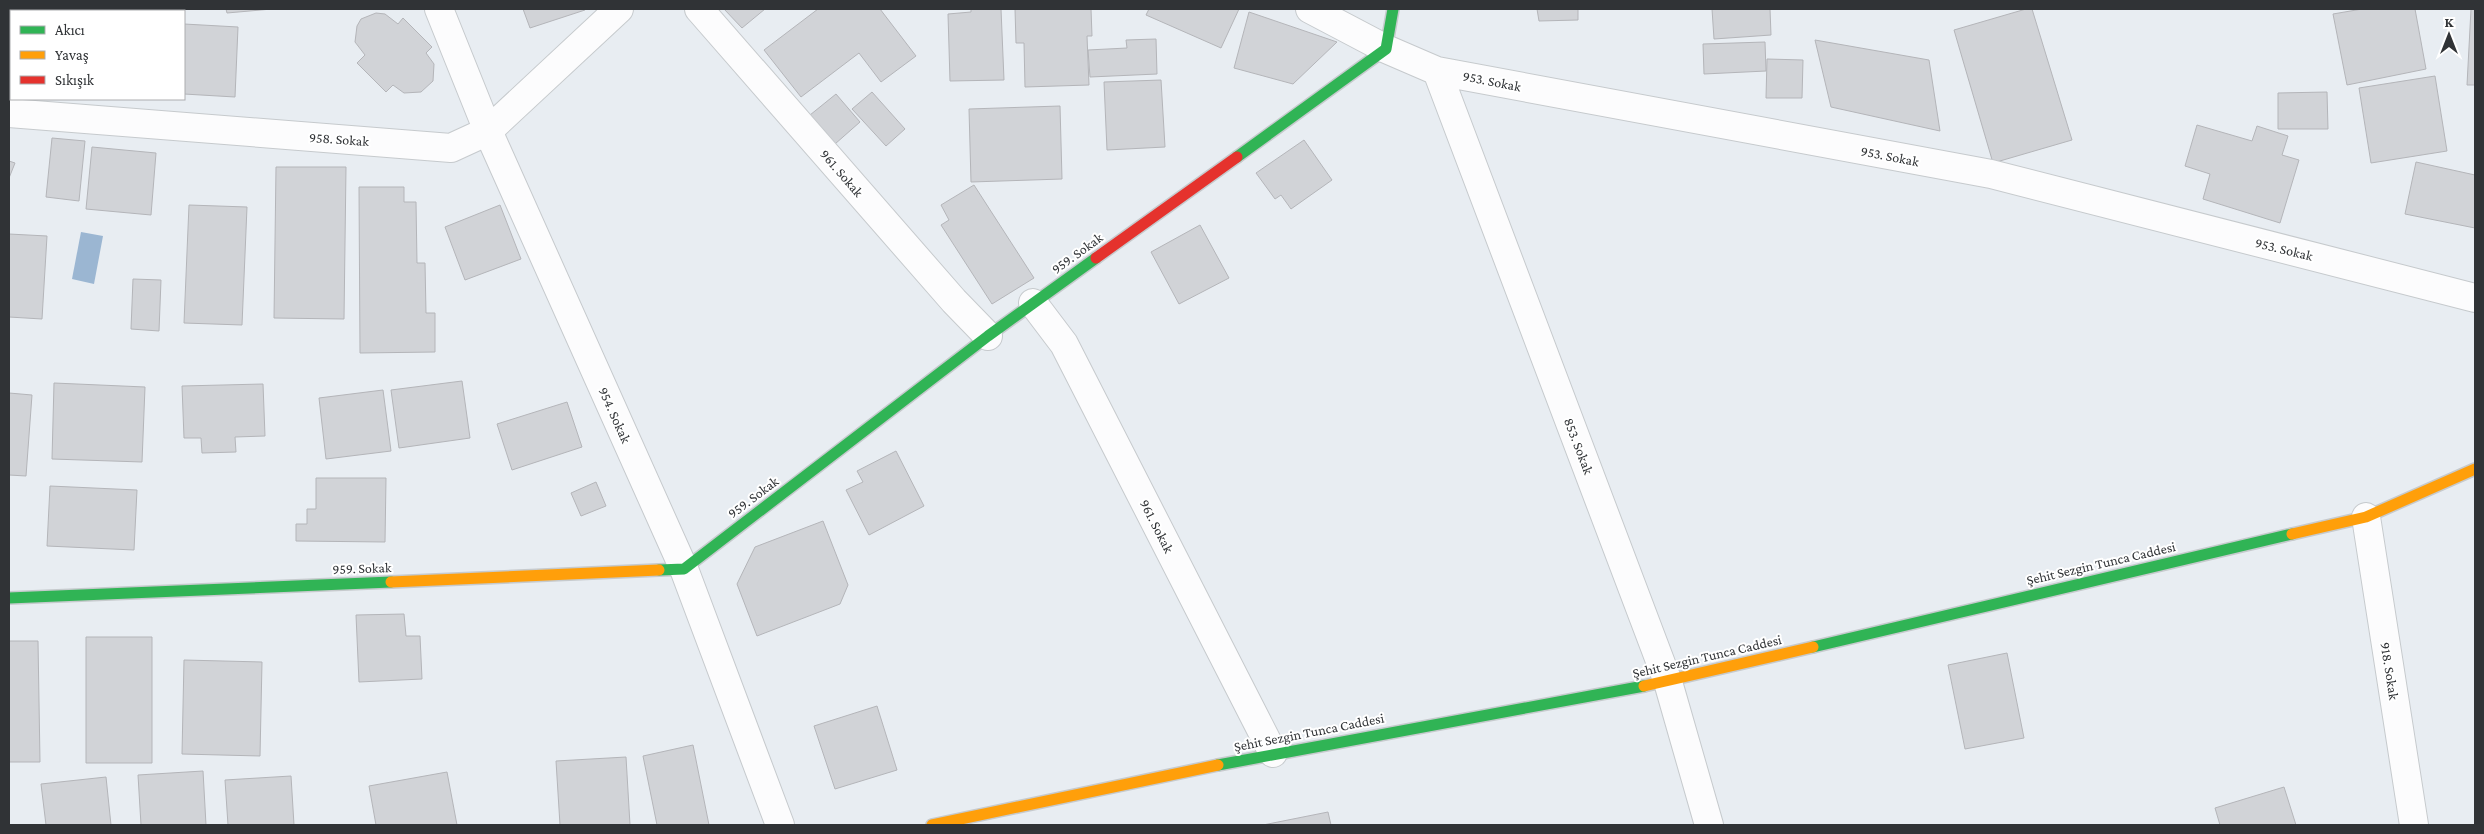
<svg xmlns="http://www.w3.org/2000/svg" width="2484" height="834" font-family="'Crimson Pro',serif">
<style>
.water{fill:#9bb6d2}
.building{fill:#d1d3d7;stroke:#b4b5b9}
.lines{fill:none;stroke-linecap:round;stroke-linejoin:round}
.street-casing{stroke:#c6cacd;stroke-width:30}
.fast-casing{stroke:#c6cacd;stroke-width:14}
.slow-casing{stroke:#c6cacd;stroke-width:14}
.jam-casing{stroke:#c6cacd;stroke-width:14}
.street{stroke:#fcfcfd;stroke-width:28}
.fast{stroke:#30b455;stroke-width:11}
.slow{stroke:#ff9f0a;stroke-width:11}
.jam{stroke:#e5322d;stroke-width:11}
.labels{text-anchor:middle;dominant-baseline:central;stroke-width:4;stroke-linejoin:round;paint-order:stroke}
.street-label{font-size:14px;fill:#303336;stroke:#fff}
</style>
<rect width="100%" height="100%" fill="#e8edf2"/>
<path class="water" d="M81,232L103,236L94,284L72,279Z"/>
<path class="building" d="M226,9H272L227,13Z
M523,9H584L585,10L530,28Z
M724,9H765L742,28Z
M818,9H880L916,56L881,82L859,53L801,97L764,50Z
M971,9H1001L1004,80L950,81L948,14L971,12Z
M1015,9H1091L1092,36H1087L1089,85L1025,87L1024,43H1016Z
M1149,9H1239L1221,48L1146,15Z
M1537,9H1578V20L1539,21Z
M1712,9H1770L1771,35L1714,39Z
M2026,9H2032L2072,140L1993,163L1954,30Z
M2362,9H2415L2426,69L2347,85L2333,14Z
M2471,9H2475V85H2467Z
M1249,12L1337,42L1293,84L1234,68Z
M376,13L385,14L398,24L403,18L432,47L426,53L434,64L433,81L421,92L404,93L393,85L386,92L357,63L365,55L355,42L357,26L361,19Z
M184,24L238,27L235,97L184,94Z
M1156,39L1157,74L1090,77L1088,50L1127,48L1126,40Z
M1815,40L1929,60L1940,131L1831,107Z
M1765,42L1766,71L1704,74L1703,44Z
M1767,59L1803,60L1802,98H1766Z
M2435,76L2447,151L2371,163L2359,88Z
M1161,80L1165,147L1107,150L1104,82Z
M872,92L905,129L886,146L852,109Z
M2327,92L2328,129H2278V93Z
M836,94L860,122L835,144L810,115Z
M1060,106L1062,179L971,182L969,109Z
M2197,125L2252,141L2257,126L2288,136L2282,155L2299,160L2280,223L2203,199L2210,174L2185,166Z
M52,138L85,141L79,201L46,197Z
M1304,140L1332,180L1291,209L1281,195L1275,199L1256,173Z
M92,147L156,153L151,215L86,209Z
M9,161L15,163L9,178Z
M2416,162L2475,175V228L2405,214Z
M276,167H346L344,319L274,318Z
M974,185L1034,278L992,304L941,225L949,220L941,205Z
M359,187H404V202H416L417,263H425L426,313H435V352L360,353Z
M189,205L247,207L242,325L184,323Z
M500,205L521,259L465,280L445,227Z
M1200,225L1229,278L1179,304L1151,252Z
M9,234L47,236L42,319L9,317Z
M133,279L161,280L159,331L131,329Z
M462,381L470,438L399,448L391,390Z
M54,383L145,387L142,462L52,459Z
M263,384L265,436L235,437L236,452L202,453L201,438H184L182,386Z
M383,390L391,451L326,459L319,398Z
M9,393L32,395L26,476L9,475Z
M567,402L582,447L512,470L497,424Z
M896,451L924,506L869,535L846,490L863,482L857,471Z
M316,478H386L385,542L296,541V524H307V509H316Z
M596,482L606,506L581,516L571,493Z
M50,486L137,490L134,550L47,546Z
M823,521L848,585L840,604L757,636L737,584L755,547Z
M404,614L406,636H420L422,679L359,682L356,615Z
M86,637H152V763H86Z
M9,641H38L40,762H9Z
M2007,653L2024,738L1965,749L1948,665Z
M184,660L262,662L260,756L182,754Z
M877,706L897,770L835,789L814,726Z
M693,745L709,825H657L643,756Z
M626,757L630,825H560L556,761Z
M203,771L206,825H141L138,775Z
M447,772L457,825H376L369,786Z
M291,776L294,825H228L225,780Z
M106,777L111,825H46L41,784Z
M2284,787L2296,825H2220L2215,808Z
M1328,812L1331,825H1263Z"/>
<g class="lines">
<g class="street-casing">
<path id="street" d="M439,9L488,131L684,569L780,825
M699,9L954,301L988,336
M1310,9L1386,49L1437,71L1991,174L2475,298
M1437,71L1668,682L1709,825
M9,113L451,148L488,131L619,9
M1033,303L1064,344L1273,753
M2366,517L2414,825"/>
</g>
<g class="fast-casing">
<path id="fast" d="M1237,157L1386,49L1393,9
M659,570L684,569L988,336L1096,258
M9,598L391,582
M1813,647L2292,534
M1218,765L1644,686"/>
</g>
<g class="slow-casing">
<path id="slow" d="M2292,534L2366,517L2475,469
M391,582L659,570
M1644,686L1813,647
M932,825L1218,765"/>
</g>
<g class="jam-casing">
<path id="jam" d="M1096,258L1237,157"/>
</g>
<use href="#street" class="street"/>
<use href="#fast" class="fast"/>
<use href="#slow" class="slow"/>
<use href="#jam" class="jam"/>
</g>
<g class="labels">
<g class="street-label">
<text transform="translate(1492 81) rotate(11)">953. Sokak</text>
<text transform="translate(339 139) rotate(4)">958. Sokak</text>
<text transform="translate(1890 156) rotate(11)">953. Sokak</text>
<text transform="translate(842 173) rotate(49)">961. Sokak</text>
<text transform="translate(2284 249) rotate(14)">953. Sokak</text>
<text transform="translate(1077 253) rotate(-36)">959. Sokak</text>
<text transform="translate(615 415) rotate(66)">954. Sokak</text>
<text transform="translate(1579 446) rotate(69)">853. Sokak</text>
<text transform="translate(753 497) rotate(-37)">959. Sokak</text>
<text transform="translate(1157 526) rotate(63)">961. Sokak</text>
<text transform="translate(2101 563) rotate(-13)">Şehit Sezgin Tunca Caddesi</text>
<text transform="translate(362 568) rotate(-2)">959. Sokak</text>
<text transform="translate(1707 656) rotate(-13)">Şehit Sezgin Tunca Caddesi</text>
<text transform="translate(2390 671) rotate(81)">918. Sokak</text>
<text transform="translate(1309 732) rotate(-11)">Şehit Sezgin Tunca Caddesi</text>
</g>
</g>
<rect width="2484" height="834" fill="none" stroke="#303336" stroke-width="20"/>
<rect x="10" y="10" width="175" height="90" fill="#ffffff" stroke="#acadaf"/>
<rect x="20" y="26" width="25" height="8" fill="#30b455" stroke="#acadaf"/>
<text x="55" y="35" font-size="15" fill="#303336">Akıcı</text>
<rect x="20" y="51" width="25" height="8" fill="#ff9f0a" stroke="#acadaf"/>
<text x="55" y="60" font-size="15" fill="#303336">Yavaş</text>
<rect x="20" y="76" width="25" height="8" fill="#e5322d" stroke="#acadaf"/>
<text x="55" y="85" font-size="15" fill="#303336">Sıkışık</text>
<g transform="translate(2449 35)" stroke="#ffffff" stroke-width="4" paint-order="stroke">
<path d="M0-4L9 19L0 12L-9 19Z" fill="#303336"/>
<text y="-8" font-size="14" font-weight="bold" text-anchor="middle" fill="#303336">K</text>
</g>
</svg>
